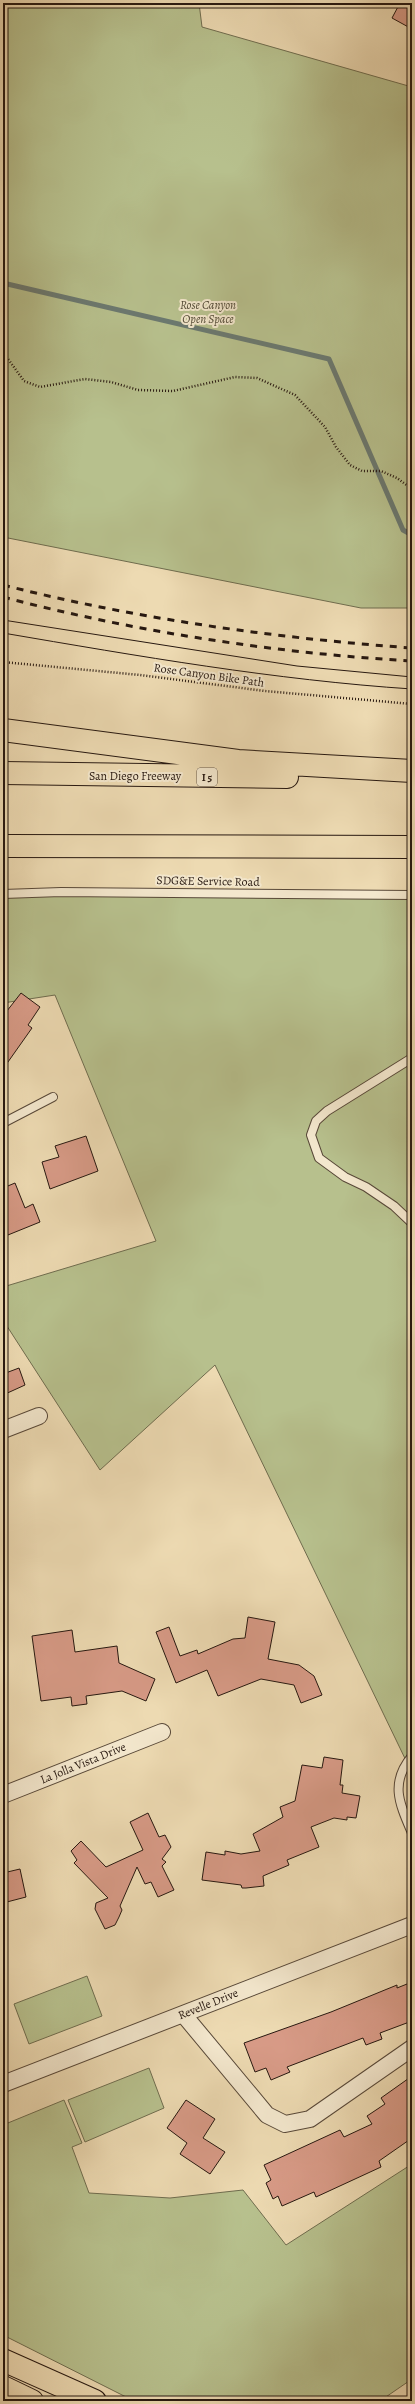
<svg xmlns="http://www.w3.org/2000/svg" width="415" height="2404" font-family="Alegreya,serif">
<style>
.green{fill:#b7c08d;stroke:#6f6c4e}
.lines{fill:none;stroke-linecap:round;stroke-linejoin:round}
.stream{stroke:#6b7970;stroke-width:5}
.building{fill:#d79a86;stroke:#271810}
.service-casing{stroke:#584838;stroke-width:10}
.minor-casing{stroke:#584838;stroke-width:18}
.motorway-casing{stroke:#271810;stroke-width:24}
.path{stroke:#271810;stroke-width:2.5;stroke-dasharray:1 2;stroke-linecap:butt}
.service{stroke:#f3e7cd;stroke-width:8}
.minor{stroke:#f3e7cd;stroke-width:16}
.motorway{stroke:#eddab2;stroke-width:22}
.tram{stroke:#271810;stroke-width:1}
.rail{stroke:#271810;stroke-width:3;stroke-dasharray:7 7;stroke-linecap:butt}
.labels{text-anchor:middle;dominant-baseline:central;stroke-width:4;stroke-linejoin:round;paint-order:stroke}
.shield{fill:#f3e7cd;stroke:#645649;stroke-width:1}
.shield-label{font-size:11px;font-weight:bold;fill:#271810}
.park-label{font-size:12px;font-style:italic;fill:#524a36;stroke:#f3e7cd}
.street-label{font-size:12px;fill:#271810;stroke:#f3e7cd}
</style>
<rect width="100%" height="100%" fill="#eddab2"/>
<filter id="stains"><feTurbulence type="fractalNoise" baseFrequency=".005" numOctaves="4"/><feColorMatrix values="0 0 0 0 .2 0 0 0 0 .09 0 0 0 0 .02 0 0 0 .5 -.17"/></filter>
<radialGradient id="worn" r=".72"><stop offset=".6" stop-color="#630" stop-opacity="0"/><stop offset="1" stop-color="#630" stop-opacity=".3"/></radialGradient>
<path class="green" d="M3,3H199L202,27L412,87V608H361L3,537Z
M13,896L412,897V1773L215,1365L100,1470L3,1320V1287L156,1241L55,995L3,1003V897Z
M87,1976L102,2016L29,2044L14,2004Z
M149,2068L164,2108L85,2142L68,2100Z
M64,2100L82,2143L72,2147L89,2193L170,2198L243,2190L286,2245L412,2164V2379L380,2401H134L3,2335V2125Z"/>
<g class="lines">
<path class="stream" d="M3,283L329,359L403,530L412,535"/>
</g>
<path class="building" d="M400,3H412V29L392,18Z
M21,993L40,1007L28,1025L32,1028L3,1069V1016Z
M86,1136L98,1171L50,1189L42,1162L59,1157L55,1146Z
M15,1183L25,1208L33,1204L40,1222L3,1237V1188Z
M19,1368L25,1385L3,1395V1374Z
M248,1617L275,1622L268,1659L299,1665L314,1676L322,1695L301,1703L294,1685L261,1679L218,1696L207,1670L176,1683L156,1632L169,1627L180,1656L197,1650L198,1654L233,1639L245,1638Z
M72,1630L75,1652L117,1646L119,1663L155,1679L146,1701L122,1691L86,1696L87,1704L72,1706L71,1697L41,1701L32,1636Z
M324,1757L343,1760L340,1785H343L342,1793L360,1796L356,1818L347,1817V1820L334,1818L311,1827L319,1847L287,1860L289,1865L263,1876L264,1886L246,1888H242L241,1885L202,1880L206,1852L225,1855V1851L241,1854L260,1851L253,1834L283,1817L280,1807L295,1801L302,1765L322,1768Z
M148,1813L159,1837L165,1835L171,1847L162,1859L166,1862L162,1866L174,1890L158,1897L151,1882L145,1884L137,1867L120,1906L122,1910L119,1917L115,1925L105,1929L95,1909L96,1903L108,1898L74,1863L77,1860L71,1851L81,1841L106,1867L143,1850L130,1822Z
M20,1869L26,1897L3,1903V1873Z
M412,1982V2021L380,2033L382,2039L366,2045L363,2038L287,2067L290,2072L271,2080L266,2068L255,2072L244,2043L331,2012L397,1985V1988Z
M412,2076V2138L379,2161L381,2167L316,2197L314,2192L282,2206L278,2196L273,2199L266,2183L271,2180L264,2165L340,2130L344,2137L372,2124L367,2116L385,2104L381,2098Z
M186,2100L215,2119L203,2138L225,2152L210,2174L180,2154L187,2143L167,2128Z"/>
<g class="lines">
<g class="service-casing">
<path id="service" d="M3,894L61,892L412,895
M412,1058L327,1111L316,1121L311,1135L319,1158L345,1177L366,1187L394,1206L412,1223
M3,1123L53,1097
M412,1756C389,1783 400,1805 412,1833"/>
</g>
<g class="minor-casing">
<path id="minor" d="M3,1430L39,1416
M3,1795L162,1732
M183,2014L267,2115L285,2124L310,2119L412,2048
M3,2084L412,1925"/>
</g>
<g class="motorway-casing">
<path id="motorway" d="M3,730L238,761L412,771
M3,773L287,777
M3,846L412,847
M3,2360L95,2401
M3,2387L32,2401"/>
</g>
<path class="path" d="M3,352L24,381L40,387L85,379L111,382L138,390L173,391L235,377L257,378L295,395L325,427L336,447L350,465L362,471H381L397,478L412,489
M3,662L140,675L265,691L412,704"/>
<use href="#service" class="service"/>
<use href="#minor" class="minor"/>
<use href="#motorway" class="motorway"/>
<path class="tram" d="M3,620L297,666L412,677
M3,633C138,656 275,680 412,689"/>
<path class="rail" d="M3,585C137,619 275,638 412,648
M3,597C136,632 275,653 412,661"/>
</g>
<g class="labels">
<rect class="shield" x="197" y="768" width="20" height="18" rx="3"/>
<g class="shield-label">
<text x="207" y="777">I 5</text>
</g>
<g class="park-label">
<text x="208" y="305">Rose Canyon<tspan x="208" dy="14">Open Space</tspan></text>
</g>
<g class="street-label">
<text transform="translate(209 675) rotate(8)">Rose Canyon Bike Path</text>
<text x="135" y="776">San Diego Freeway</text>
<text transform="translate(208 881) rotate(1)">SDG&amp;E Service Road</text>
<text transform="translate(83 1763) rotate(-22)">La Jolla Vista Drive</text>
<text transform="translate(208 2004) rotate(-22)">Revelle Drive</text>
</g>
</g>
<rect width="415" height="2404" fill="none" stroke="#eddab2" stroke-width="16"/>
<rect x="4" y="4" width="407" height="2396" fill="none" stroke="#271810" stroke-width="2"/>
<rect x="8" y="8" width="399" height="2388" fill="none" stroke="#271810"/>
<rect width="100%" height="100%" filter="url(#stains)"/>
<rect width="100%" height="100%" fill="url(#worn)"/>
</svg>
